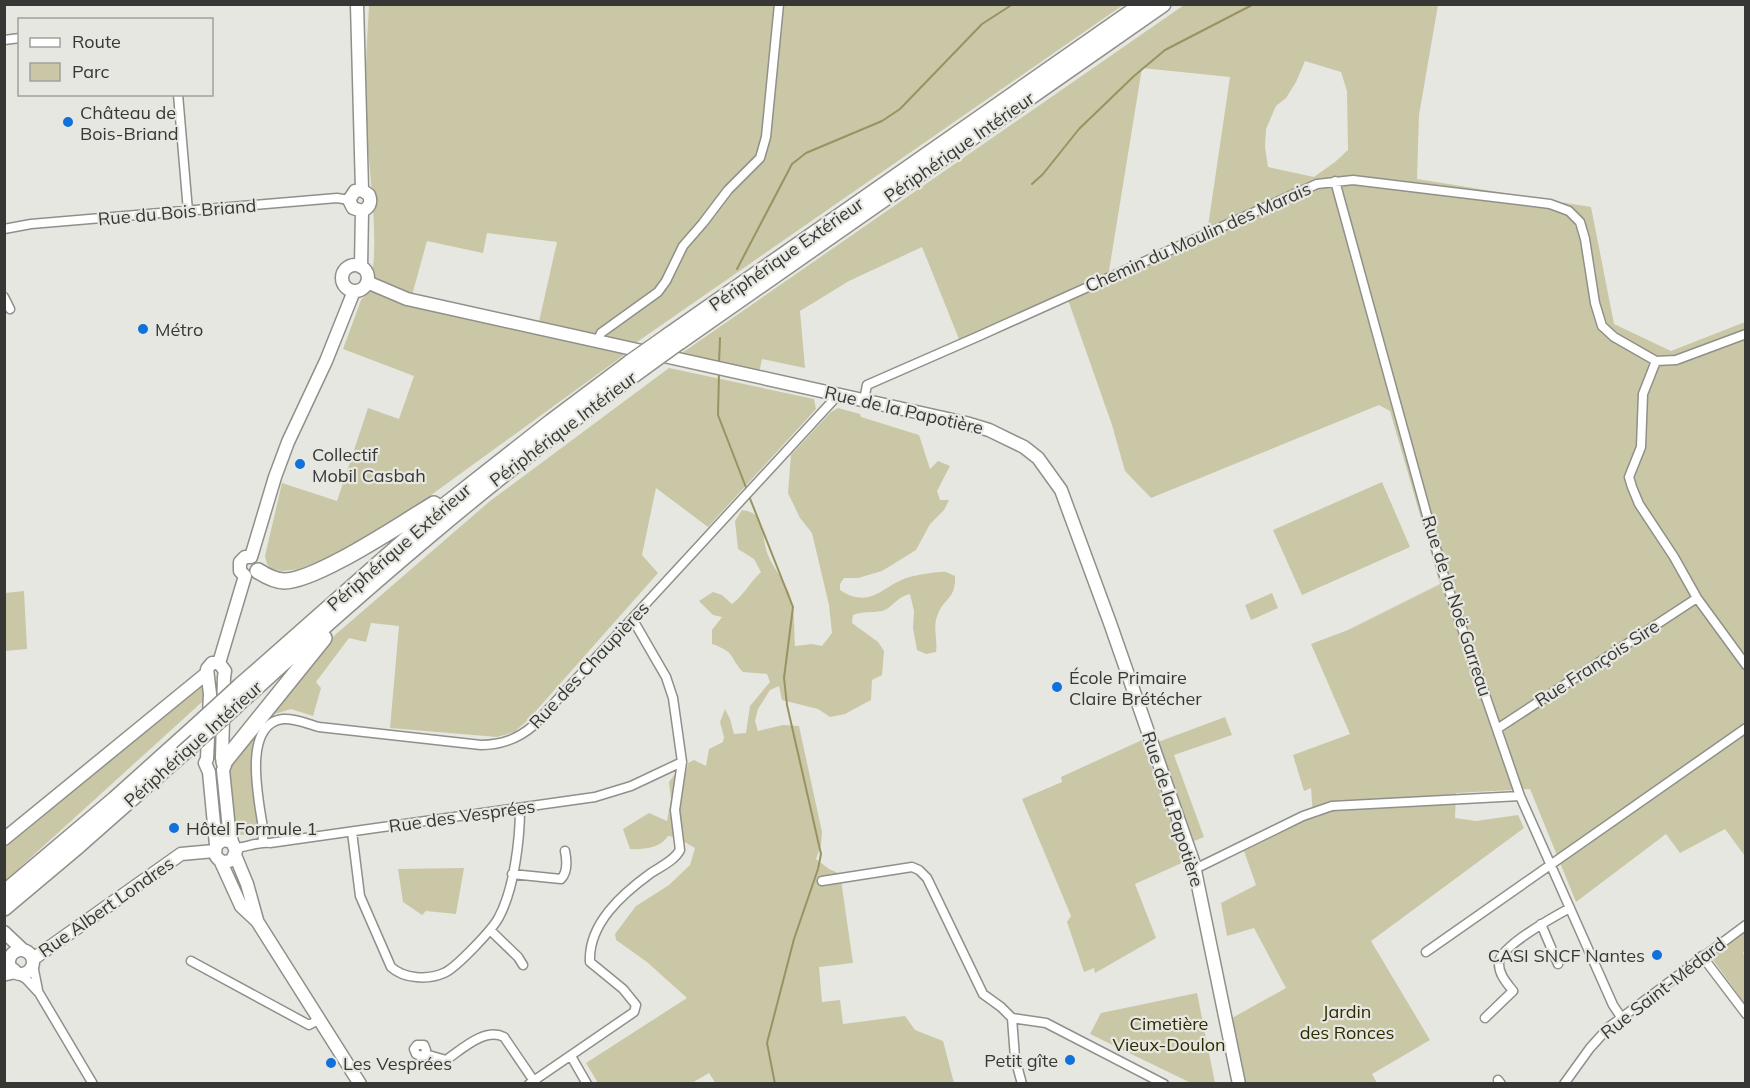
<svg xmlns="http://www.w3.org/2000/svg" width="1750" height="1088" font-family="Mulish,sans-serif">
<style>
.green{fill:#c9c7a6;fill-rule:evenodd}
.lines{fill:none;stroke-linecap:round;stroke-linejoin:round}
.stream{stroke:#989361;stroke-width:2}
.street-casing{stroke:#90908a;stroke-width:11}
.secondary-casing{stroke:#90908a;stroke-width:15}
.highway-casing{stroke:#90908a;stroke-width:18}
.street{stroke:#fff;stroke-width:8}
.secondary{stroke:#fff;stroke-width:12}
.highway{stroke:#fff;stroke-width:15}
.highway-bridge-casing{stroke:#90908a;stroke-width:18;stroke-linecap:butt}
.highway-bridge{stroke:#fff;stroke-width:15}
.poi-dot{fill:#1071da;stroke:#e7e7e1;stroke-width:2}
.labels{text-anchor:middle;dominant-baseline:central;stroke-width:4.5;stroke-linejoin:round;paint-order:stroke}
.poi-label{font-size:18px;fill:#373735;stroke:#e7e7e1;text-anchor:start}
.street-label{font-size:18px;fill:#373735;stroke:#e7e7e1}
.park-label{font-size:18px;fill:#2f2b00;stroke:#e7e7e1}
</style>
<rect width="100%" height="100%" fill="#e7e7e1"/>
<path class="green" d="M369,5H1123L637,342L624,355L391,524L322,560L299,569L283,571L271,569L267,564L265,556L282,483L337,501L368,408L399,419L414,376L343,349L361,300C387,279 367,158 366,124C364,85 367,44 369,5ZM487,233L557,242L536,335L409,306L427,241L483,253Z
M1184,5H1438L1419,115L1417,179L1591,207L1614,324L1671,351L1745,322V856L1725,829L1680,853L1666,834L1576,902L1530,789L1456,793L1455,818L1476,821L1518,815L1524,828L1371,941L1430,1040L1372,1074L1377,1083H1245L1232,1018L1286,988L1254,928L1227,936L1221,903L1256,885L1244,851L1313,815L1311,788L1304,791L1293,755L1350,734L1311,644L1348,630L1440,584L1390,411L1379,405L1151,498L1125,471L1112,425L1067,297L961,344L922,247L849,281L800,311L805,368L762,359L759,373L682,353ZM1305,61L1341,72L1347,91L1348,150L1335,162L1314,177L1268,167L1265,147L1266,129L1276,106L1286,98L1296,82ZM1142,68L1230,77L1207,233L1108,277Z
M669,368L814,399L816,409L708,527L656,488L642,555L658,573L527,721L514,732L497,737L390,728L399,626L371,623L366,642L349,638L316,682L321,688L313,716L291,709L275,714L263,726L255,743L259,829L257,834L239,835L235,833L228,769L240,749L284,699L335,635L490,501Z
M838,408L860,414L861,417L919,435L930,469L938,461L950,466L937,491L940,500H949L944,510L930,524L916,550L882,571L858,578H844L840,584V590C869,609 881,588 904,579C910,576 940,571 946,572C949,573 952,575 955,576C956,599 945,597 938,614C932,627 938,639 936,652L926,654L917,650L913,628L914,611L910,594C896,597 893,608 882,611C872,613 863,611 853,615L852,623L878,642L884,651L882,675L872,680L871,700L845,714L830,717L818,709L782,700L779,686L770,690L758,709L755,721L758,731L783,725L799,726L822,832L821,845L816,859L829,869L838,873L841,880L853,963L819,967L822,1002L840,1000L843,1024L905,1016L915,1030L943,1041L954,1083L716,1084L709,1073L692,1083H598L586,1063L687,998L647,962L616,940L615,934L636,906L669,885L690,865L695,848L676,837L668,836C661,848 642,850 630,849L623,829L649,813L667,821L671,799L669,782L675,774L686,772L688,763L694,760L706,766L709,749L723,742L724,737L720,722L725,709L730,719L734,734L746,733L750,706L770,682L767,674L743,672C728,656 737,653 712,644V630L722,617L713,615L699,601L713,592L722,595L732,604C744,595 750,582 761,572L754,559L738,549L735,521L742,510C749,511 753,512 758,518C763,526 763,536 765,545C769,566 786,579 791,599C795,614 794,631 795,646L812,644L822,646L832,633L829,605L812,533L800,518L788,493L791,455L831,412Z
M1382,482L1410,547L1302,595L1273,530Z
M24,591L27,649L5,651V593Z
M1272,593L1278,608L1251,620L1245,605Z
M203,679L213,692L5,881V843Z
M1225,717L1232,735L1174,755L1204,837L1194,841L1158,742Z
M1142,740L1186,861L1135,884L1156,938L1095,973L1094,968L1084,972L1067,922L1071,916L1022,799L1062,782L1061,777Z
M464,868L456,914L426,911L422,915L403,902L398,869Z
M1745,931V951L1743,953L1745,957V1004L1711,957Z
M1197,993L1215,1083H1191L1090,1034L1101,1013Z"/>
<g class="lines">
<path class="stream" d="M1032,184L1043,174L1079,129L1134,76L1165,50L1254,4
M737,269L792,164L806,153L882,121L900,109L982,24L1013,4
M719,364L720,338
M719,373L718,415L747,490
M749,496L793,607L784,678L787,705L821,854L818,869L794,939L767,1043L775,1084"/>
<g class="street-casing">
<path id="street" d="M4,40L20,38
M178,94L188,211
M1335,181L1442,570L1520,796L1613,1005L1621,1017
M4,229L31,224L337,198L349,200
M4,297L10,309
M597,342L601,333L658,292L666,281L683,246L703,223L728,190L760,158L766,137L779,4
M1656,361L1643,394L1641,447L1629,477L1632,487L1639,504L1674,557L1697,598L1746,665
M864,400L867,385L979,336L1317,184L1353,180L1550,204L1569,211L1580,222L1585,239L1595,303L1602,326L1614,337L1656,361L1676,360L1746,334
M1497,729L1697,598
M352,832L360,896L391,967C404,979 428,980 444,973C456,968 493,929 499,917C514,889 520,840 520,808
M262,842L264,834C260,806 240,724 283,719C296,718 307,724 319,727L481,745C502,745 518,739 534,725L839,394
M236,848C246,847 261,841 270,843L595,797L631,786L682,762
M1195,869L1303,816L1332,806L1520,796
M512,874L561,879C568,872 567,861 565,851
M822,881L912,867L919,870L927,878L983,994L1001,1007L1012,1018
M1541,924L1558,964
M490,930L518,957L523,965
M1426,952L1746,728
M1702,956L1746,1014
M191,961L309,1025L320,1019
M33,965L38,990
M16,973L26,979L39,993L93,1084
M1012,1018L1046,1023L1164,1084
M1012,1018L1015,1058L1022,1084
M1485,1018L1513,991C1507,983 1498,974 1499,962C1501,946 1555,916 1570,908
M425,1054L426,1050L424,1045H417L414,1049L416,1054L420,1056L425,1054L446,1060C461,1050 485,1027 504,1037L536,1084
M571,1056L587,1084
M1498,1080L1501,1084
M529,1084L634,1012L636,1005L623,989L590,962C588,924 622,894 651,873C660,867 674,861 680,850L675,810L682,762L673,698L666,677L633,620
M1564,1084L1590,1048L1609,1027L1746,925"/>
</g>
<g class="secondary-casing">
<path id="secondary" d="M357,4L362,190
M362,211L353,208L349,200L355,191L362,190
M362,211C369,208 372,203 369,195L362,190
M342 278a13 13 0 1 1 26 0a13 13 0 1 1-26 0Z
M361,267L362,211
M367,282L407,299L966,423L989,430L1024,447L1038,458L1061,490L1110,623L1193,861L1239,1084
M251,557L275,477L288,442L326,361L354,291
M245,576L240,571V562L245,557H251
M219,663L225,671L224,677L222,758L225,765L223,770L229,829L232,842L236,851L232,860C224,864 218,861 215,854L216,845L223,840L232,842
M219,663L245,576
M4,839L207,673
M216,845L209,772L205,763L207,759L210,694L207,669L212,663H219
M235,855L247,884L257,920
M220,860L241,906L257,921L360,1084
M4,932L23,950
M9 962a12 12 0 1 1 24 0a12 12 0 1 1-24 0Z
M33,959L181,854L214,851"/>
</g>
<g class="highway-casing">
<path id="highway" d="M668,336L1143,4
M679,342L1163,4
M258,571C266,576 275,581 284,581C314,581 390,531 418,514L434,504
M240,686L443,507L551,422L631,362
M228,713C361,591 496,474 643,368
M224,762L324,638
M4,893L115,799L194,728
M4,908L79,845L182,754
M4,973L13,971"/>
</g>
<use href="#street" class="street"/>
<use href="#secondary" class="secondary"/>
<use href="#highway" class="highway"/>
<g class="highway-bridge-casing">
<path id="highway-bridge" d="M631,362L668,336
M643,368L679,342
M194,728L240,686
M182,754L228,713"/>
</g>
<use href="#highway-bridge" class="highway-bridge"/>
</g>
<g class="poi-dot">
<circle cx="68" cy="122" r="6"/>
<circle cx="143" cy="329" r="6"/>
<circle cx="300" cy="464" r="6"/>
<circle cx="1057" cy="687" r="6"/>
<circle cx="174" cy="828" r="6"/>
<circle cx="1657" cy="955" r="6"/>
<circle cx="1070" cy="1060" r="6"/>
<circle cx="331" cy="1063" r="6"/>
</g>
<g class="labels">
<g class="poi-label">
<text x="80" y="112">Château de<tspan x="80" dy="21">Bois-Briand</tspan></text>
<text x="155" y="329">Métro</text>
<text x="312" y="454">Collectif<tspan x="312" dy="21">Mobil Casbah</tspan></text>
<text x="1069" y="677">École Primaire<tspan x="1069" dy="21">Claire Brétécher</tspan></text>
<text x="186" y="828">Hôtel Formule 1</text>
<text x="1645" y="955" text-anchor="end">CASI SNCF Nantes</text>
<text x="1058" y="1060" text-anchor="end">Petit gîte</text>
<text x="343" y="1063">Les Vesprées</text>
</g>
<g class="street-label">
<text transform="translate(959 147) rotate(-35)">Périphérique Intérieur</text>
<text transform="translate(177 212) rotate(-5)">Rue du Bois Briand</text>
<text transform="translate(1198 237) rotate(-24)">Chemin du Moulin des Marais</text>
<text transform="translate(786 254) rotate(-35)">Périphérique Extérieur</text>
<text transform="translate(904 410) rotate(13)">Rue de la Papotière</text>
<text transform="translate(563 429) rotate(-37)">Périphérique Intérieur</text>
<text transform="translate(399 547) rotate(-41)">Périphérique Extérieur</text>
<text transform="translate(1457 606) rotate(72)">Rue de la Noë Garreau</text>
<text transform="translate(1597 663) rotate(-33)">Rue François Sire</text>
<text transform="translate(589 665) rotate(-47)">Rue des Chaupières</text>
<text transform="translate(193 744) rotate(-42)">Périphérique Intérieur</text>
<text transform="translate(1173 809) rotate(72)">Rue de la Papotière</text>
<text transform="translate(462 816) rotate(-8)">Rue des Vesprées</text>
<text transform="translate(106 907) rotate(-35)">Rue Albert Londres</text>
<text transform="translate(1663 988) rotate(-38)">Rue Saint-Médard</text>
</g>
<g class="park-label">
<text x="1347" y="1011">Jardin<tspan x="1347" dy="21">des Ronces</tspan></text>
<text x="1169" y="1023">Cimetière<tspan x="1169" dy="21">Vieux-Doulon</tspan></text>
</g>
</g>
<rect width="1750" height="1088" fill="none" stroke="#373735" stroke-width="12"/>
<rect x="18" y="18" width="195" height="78" fill="#e7e7e1" stroke="#a1a19c" stroke-width="1.5"/>
<rect x="30" y="38" width="30" height="9" fill="#ffffff" stroke="#a1a19c" stroke-width="1.5"/>
<text x="72" y="48" font-size="18" fill="#373735">Route</text>
<rect x="30" y="63" width="30" height="18" fill="#c9c7a6" stroke="#a1a19c" stroke-width="1.5"/>
<text x="72" y="78" font-size="18" fill="#373735">Parc</text>
</svg>
